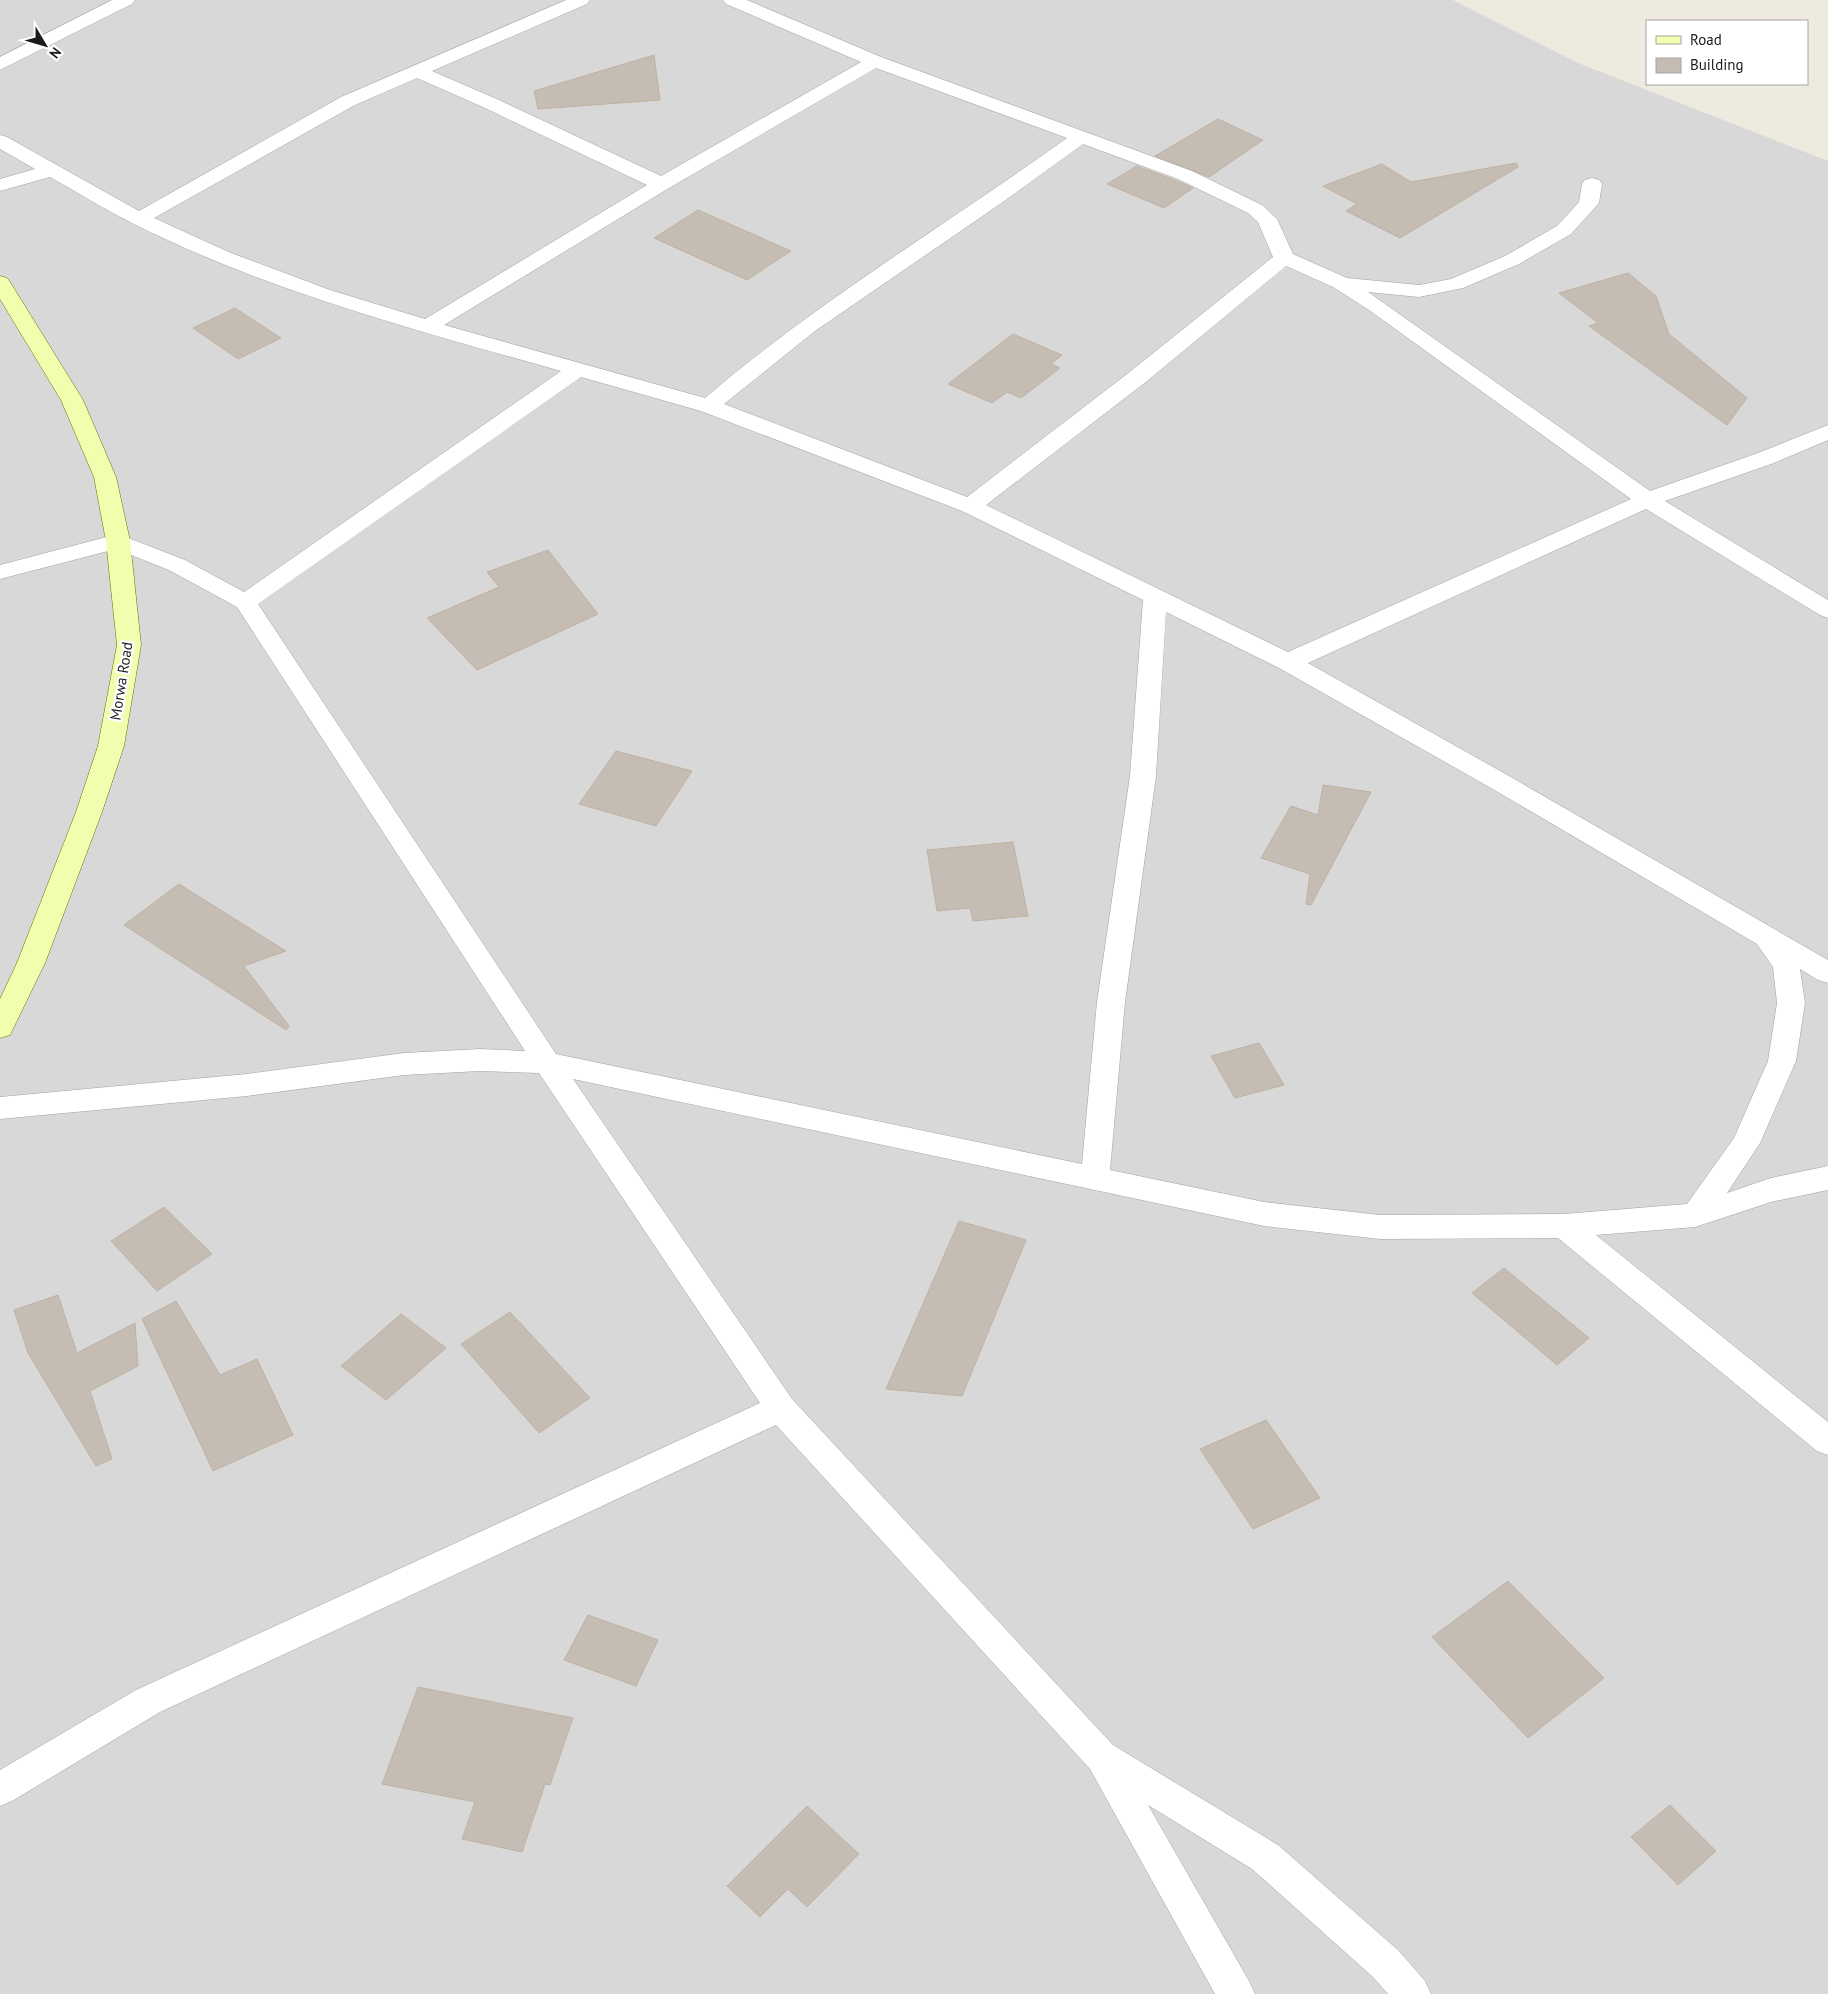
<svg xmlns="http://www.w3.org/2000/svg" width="1828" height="1994" font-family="'PT Sans',sans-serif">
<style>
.residential{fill:#d9d8d8}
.building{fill:#c5bdb3;stroke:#c0b1a1}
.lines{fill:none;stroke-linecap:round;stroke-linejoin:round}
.minor-casing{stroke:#a2a2a2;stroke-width:1}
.secondary-casing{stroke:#5e7400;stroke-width:1}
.minor{fill:#fff;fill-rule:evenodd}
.secondary{fill:#f3fdae;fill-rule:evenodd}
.labels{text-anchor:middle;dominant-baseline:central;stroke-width:4.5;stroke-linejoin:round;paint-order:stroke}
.street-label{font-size:15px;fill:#1b1b1b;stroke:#fff}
</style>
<rect width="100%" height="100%" fill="#eeeae0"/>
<path class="residential" d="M0,0H1453L1578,63L1828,161V1994H0Z"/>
<path class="building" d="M654,55L660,100L538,109L534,91Z
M1218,119L1263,140L1209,177L1155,156Z
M1516,163L1518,167L1400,238L1346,211L1357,204L1323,186L1382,164L1411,182Z
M1137,166L1177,181L1193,188L1164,208L1107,184Z
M698,210L791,251L747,280L654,238Z
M1628,273L1656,296L1669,334L1747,398L1727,425L1589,326L1598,323L1559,293Z
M235,308L281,338L238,359L193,328Z
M1013,334L1062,355L1051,364L1060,368L1021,398L1007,392L992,403L948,384Z
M548,550L598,614L477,670L427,618L499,587L487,572Z
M616,751L692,771L656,826L579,804Z
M1323,785L1371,792L1311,905L1306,904L1310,874L1261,858L1291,806L1318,815Z
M1013,842L1028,916L973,921L970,908L937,911L927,850Z
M179,884L286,951L244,966L289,1026L286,1030L124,925Z
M1259,1043L1284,1085L1235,1098L1211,1056Z
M164,1207L212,1254L157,1291L111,1241Z
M959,1221L1026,1240L962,1396L886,1389Z
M1504,1268L1589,1338L1557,1365L1472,1293Z
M58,1295L77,1353L135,1323L138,1366L90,1391L112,1459L96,1466L28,1353L14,1310Z
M176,1301L220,1375L257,1359L293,1435L213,1471L142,1319Z
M510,1312L590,1398L539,1433L461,1344Z
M401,1314L446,1348L386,1400L341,1366Z
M1266,1420L1320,1498L1253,1529L1200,1449Z
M1508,1581L1604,1678L1528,1738L1432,1637Z
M588,1615L658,1640L636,1686L564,1660Z
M418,1687L573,1718L550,1785L545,1784L522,1852L462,1839L475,1802L382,1784Z
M1670,1805L1716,1851L1678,1885L1631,1837Z
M807,1806L859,1854L807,1907L788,1889L760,1917L727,1886Z"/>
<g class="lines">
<g class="minor-casing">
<path id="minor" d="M112,0H135L132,4L0,70V57Z
M566,0H590L587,4L432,71L499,100L661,176L861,62L726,4L723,0H747L881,57L1192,171L1262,205L1277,219L1293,254L1347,278L1419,285L1451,279L1505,256L1557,226L1579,202L1582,184L1585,180L1592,178L1599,180L1602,184L1599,203L1571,234L1519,264L1463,288L1419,297L1368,292L1650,491L1758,453L1828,425V440L1774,463L1665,501L1828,600V618L1820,615L1646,509L1308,663L1509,776L1828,960V983L1818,980L1800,969L1805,1003L1796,1061L1760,1143L1727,1193L1771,1178L1828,1166V1190L1771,1202L1695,1227L1596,1235L1828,1422V1455L1817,1451L1558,1238L1380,1239L1264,1226L573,1079L792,1399L1113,1745L1278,1845L1399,1951L1425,1981L1431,1994H1388L1373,1977L1252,1869L1148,1805L1249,1981L1255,1994H1215L1090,1769L776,1425L160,1712L12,1801L0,1806V1770L136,1690L760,1403L539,1073L480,1071L404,1075L247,1096L0,1119V1097L247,1074L404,1053L480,1049L525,1051L237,607L169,570L116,549L0,579V565L118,534L185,560L244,592L561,371C416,330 267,291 132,223C104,209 77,192 50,177L0,191V179L35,169L0,149V135L7,137L139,211L341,97ZM876,68L1067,138C946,225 818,301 705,398L444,325L669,188ZM417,78L485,108L647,185L425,319L330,290L231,253L154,218L355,105ZM1083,144L1178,179L1248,213L1258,222L1273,257L1131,371L967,497L724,404L815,331L1000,204ZM1286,266L1333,287L1369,310L1631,499L1288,652L986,505L1147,381ZM581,377L701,411L962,511L1143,600L1130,776L1097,1002L1082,1164L556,1054L258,604ZM1166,612L1279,668L1491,788L1757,944L1773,967L1777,1003L1768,1061L1734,1138L1687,1204L1564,1214L1380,1215L1264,1202L1110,1170L1125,1002L1156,776Z"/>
</g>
<g class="secondary-casing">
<path id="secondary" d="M0,276L7,278L10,282L83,400L116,477L130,541L141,645L124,746L102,812L45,963L10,1035L0,1038V999L17,963L76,812L98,746L117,645L106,541L94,477L61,400L0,299Z"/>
</g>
<use href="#minor" class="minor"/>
<use href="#secondary" class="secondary"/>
</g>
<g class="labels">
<g class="street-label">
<text transform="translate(121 681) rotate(-81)">Morwa Road</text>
</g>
</g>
<rect x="1646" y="20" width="162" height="65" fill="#ffffff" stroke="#a4a4a4"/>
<rect x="1656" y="36" width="25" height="8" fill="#f3fdae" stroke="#a4a4a4"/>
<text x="1690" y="45" font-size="15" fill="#1b1b1b">Road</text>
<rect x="1656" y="58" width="25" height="15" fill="#c5bdb3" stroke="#a4a4a4"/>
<text x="1690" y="70" font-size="15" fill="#1b1b1b">Building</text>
<g transform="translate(45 45) rotate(128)" stroke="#ffffff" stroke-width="4" paint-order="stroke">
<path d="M0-4L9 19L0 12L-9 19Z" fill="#1b1b1b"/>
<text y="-8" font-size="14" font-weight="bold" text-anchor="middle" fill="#1b1b1b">N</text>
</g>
</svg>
